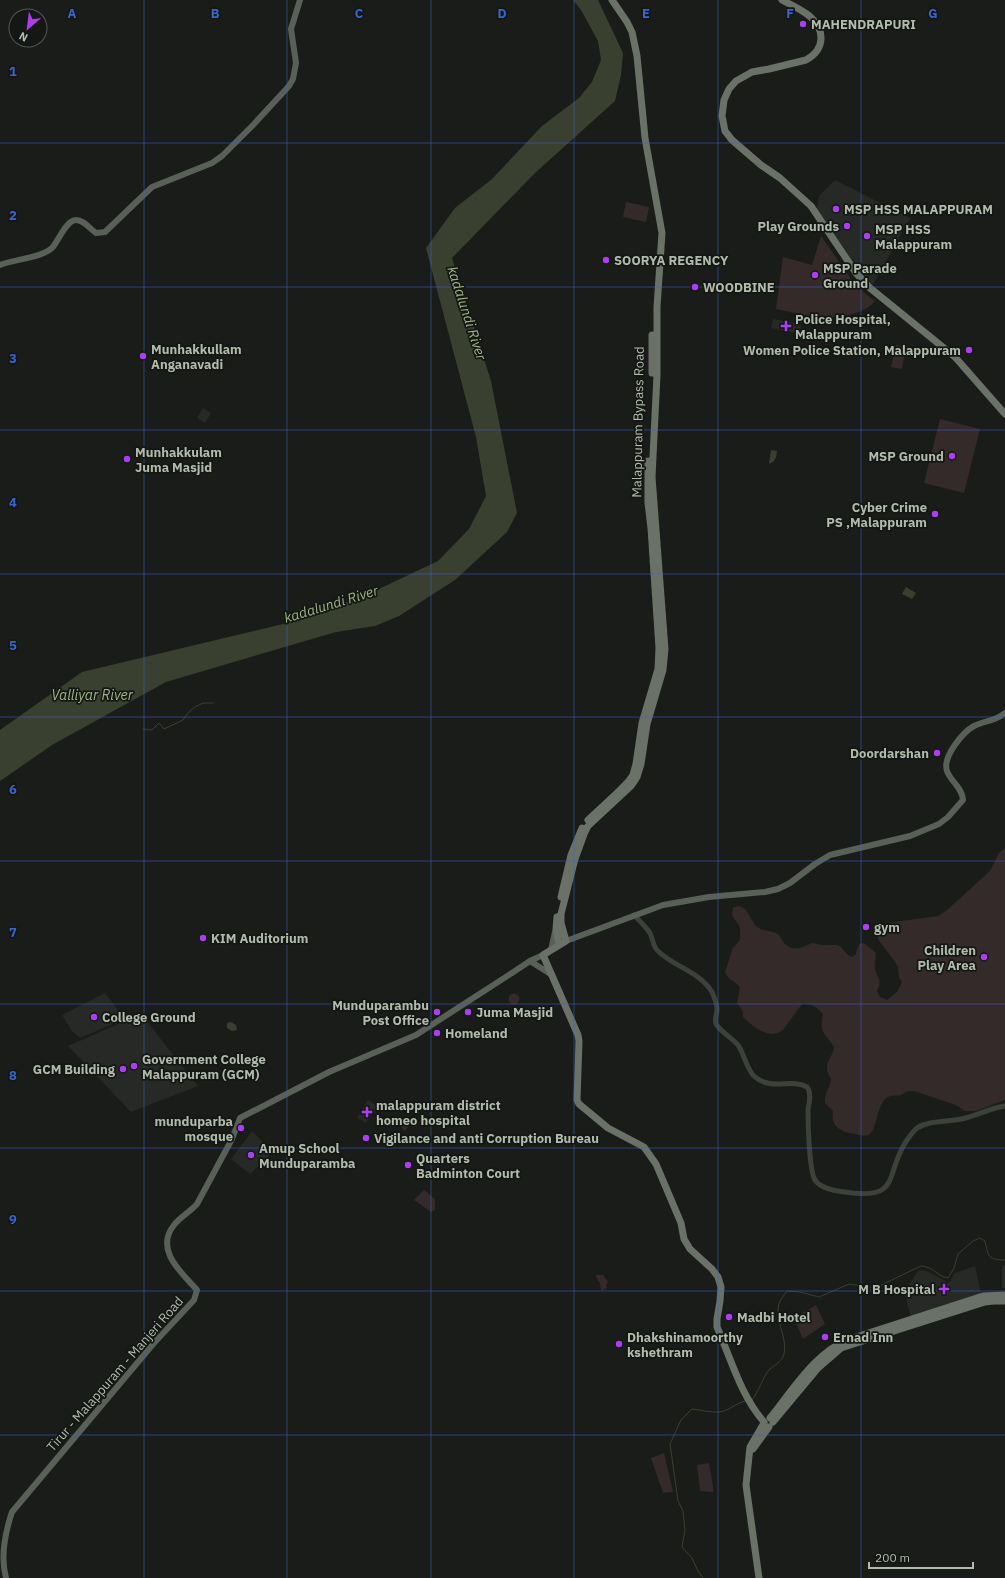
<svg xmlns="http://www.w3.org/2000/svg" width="1005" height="1578" font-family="'IBM Plex Sans',sans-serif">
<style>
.built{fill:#262925}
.green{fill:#342a29}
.water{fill:#39402f}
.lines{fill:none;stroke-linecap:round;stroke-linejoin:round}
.stream{stroke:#39402f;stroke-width:1}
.minor{stroke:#3c413a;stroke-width:5}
.major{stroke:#596057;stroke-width:6}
.highway{stroke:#6a7167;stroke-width:7}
.grid{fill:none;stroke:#3b64cf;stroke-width:1;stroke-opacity:0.55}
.poi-dot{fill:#ab3eef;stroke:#141714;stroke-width:1.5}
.labels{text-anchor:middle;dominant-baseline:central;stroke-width:3.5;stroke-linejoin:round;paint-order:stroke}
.poi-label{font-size:13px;font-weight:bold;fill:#b1bbac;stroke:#141714;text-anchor:start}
.street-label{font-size:13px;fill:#b1bbac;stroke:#141714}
.water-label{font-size:14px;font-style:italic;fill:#a0b584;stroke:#141714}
.grid-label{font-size:13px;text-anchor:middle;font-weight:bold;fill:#3b64cf;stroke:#141714;stroke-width:3.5;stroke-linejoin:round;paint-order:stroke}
</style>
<rect width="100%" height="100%" fill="#1a1c19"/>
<path class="built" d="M835,180L910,218L873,285L858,271L817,209L819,196Z
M773,319L801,324L800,334L771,328Z
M203,408L211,413L205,423L197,418Z
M105,993L125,1019L80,1038L72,1031L62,1015Z
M141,1014L198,1086L131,1112L68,1046Z
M368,1100L377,1106L366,1123L357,1118Z
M252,1131L273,1152L250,1174L231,1159Z
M1005,1265V1288H1002V1266Z
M975,1266L981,1294L911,1317L907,1303L906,1295L909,1284L919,1270L927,1271L949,1283L955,1273Z"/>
<path class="green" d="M626,202L649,207L646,222L623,217Z
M821,236L856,286L875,301C872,304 868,308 863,310C837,323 804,315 776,309L783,257L812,265Z
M896,345L906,347L902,369L891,367Z
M940,419L980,429L964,493L924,483Z
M1005,848V1100L976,1111H965L956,1105L914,1091H908L899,1096C875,1091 880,1125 870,1134C866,1137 860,1135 855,1134C849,1133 843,1132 838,1128C833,1124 832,1117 833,1111L825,1103C824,1094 830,1088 831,1079C821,1063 832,1061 834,1047C825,1031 819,1036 823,1014C818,1008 810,1003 802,1004L783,1030C770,1041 752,1026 743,1017V1011L737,1003L740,987C735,981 728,980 725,972L733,948L740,940C740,936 741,930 739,926C736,919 730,918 733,908C746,901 749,918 756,926C763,932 773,930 779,935C781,938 782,941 784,943C793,953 803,947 812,943L822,945H837L841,947L848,955L852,957L856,954L857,949L859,944L864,943L876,953C876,958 874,964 875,969C877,979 883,978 877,991L880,997L887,1000L897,992L902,982L899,978L898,967L894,960L879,941L877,935L880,928L887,923L938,916L947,910L990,871L999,853Z
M508.5 999a5.5 5.5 0 1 1 11 0a5.5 5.5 0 1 1-11 0Z
M402,1119L409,1126L405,1131L397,1123Z
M424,1190L435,1199V1210L431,1212L414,1200Z
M596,1275H603L608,1282L606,1285L607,1288L601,1291L600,1283L596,1277Z
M816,1305L825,1324L803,1339L794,1318Z
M664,1453L673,1492L663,1493L651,1458Z
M709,1463L714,1492L700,1491L697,1465Z"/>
<path class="water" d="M573,0H598L623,53L621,75L615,101L535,173L452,258L491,381L517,513L507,532L455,580L399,616L375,626L336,632L166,682L52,745L0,781V730L82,672L287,623L362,597L438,561L469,529L486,496L476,437L426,248L455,208L492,179L542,126L579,98L592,82L601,60L598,41L581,10Z
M771,450L777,451C776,458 776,461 769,464Z
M906,587L916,593L912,599L902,594Z
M231,1022L236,1025L237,1030L232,1031L227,1028V1023Z"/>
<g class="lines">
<path class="stream" d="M143,729L152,730L159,723L164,729L183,720L188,713L195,707L203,703H213
M752,1400C759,1391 763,1377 769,1370C774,1365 782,1362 784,1354C788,1339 774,1318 779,1304C780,1300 784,1295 787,1291L800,1292L819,1297L849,1284L875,1288L921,1266C935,1267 936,1276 948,1278L954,1268L958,1254L973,1241L980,1238L985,1241C988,1256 988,1260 1005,1260
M703,1578L698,1571L692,1558L682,1547L685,1530L683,1511L678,1501L670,1444L681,1420L692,1409C702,1410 714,1414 724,1411C732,1408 737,1403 745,1401"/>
<path class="minor" d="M634,915C639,920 646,927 650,933C653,939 653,948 659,952C675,967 700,972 712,992C714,997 717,1003 717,1009C717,1014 714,1020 716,1024C718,1029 733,1039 738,1045C744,1053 747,1071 755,1077C772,1091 792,1078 807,1087C812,1093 809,1103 808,1110C808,1123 809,1170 815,1180C821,1189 835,1191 845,1192C903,1201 884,1173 907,1140C910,1136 913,1131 917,1128C930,1120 947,1122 961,1119C976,1116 990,1108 1005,1106"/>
<path class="major" d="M0,265C15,259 41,258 52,248C58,242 66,220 76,220C84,220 90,229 96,233L105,232L152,187L212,163L222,156L254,124L289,86L293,79L296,63L291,29L300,0
M566,941L663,905L709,897L765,892L778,889L790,883L815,864L830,855L910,836L939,824L948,817L963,800C962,787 951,782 947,771C942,757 963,732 974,726C985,720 994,722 1005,713
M551,950L555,932
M530,961L552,975
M6,1578C0,1556 5,1533 12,1512L154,1343L194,1300L197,1290C182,1273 154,1250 174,1225C180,1217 190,1212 197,1204L232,1139L240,1118L329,1072L416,1035L515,971L530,961L543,955"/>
<path class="highway" d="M612,0L627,22L632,32L637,56L645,138L662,233L657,307V375L652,477L665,649L663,670L647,724L641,764L637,777L631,786L588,826L584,834L575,859L561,914V923L566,941L543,955L578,1035L579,1041L577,1100L579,1104L608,1128L644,1147L656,1164L681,1223L684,1239L690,1249L712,1269L718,1277L721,1287L720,1301L717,1319V1327C731,1359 741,1396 764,1422
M782,0C798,9 821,17 821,38C821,48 815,55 806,60L769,69L752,72L736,81L729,89L724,100L722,116L725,131L732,140L761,165L780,178L811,206L856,273L870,288L955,357L1005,414
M652,335V373
M588,820L617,793L628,782L633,775L636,764L642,723L658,669L659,648L651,528L648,503V461
M561,897L571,855L582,828
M557,917L556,929L559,944
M770,1418C792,1391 816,1351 850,1339L983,1296L1005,1295
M773,1422L818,1368L841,1348L985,1302L994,1301H1005
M753,1449L769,1427
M759,1578L746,1485L750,1447L764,1423"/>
</g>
<path class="grid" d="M144,0V1578M287,0V1578M431,0V1578M574,0V1578M718,0V1578M861,0V1578M0,143H1005M0,287H1005M0,430H1005M0,574H1005M0,717H1005M0,861H1005M0,1004H1005M0,1148H1005M0,1291H1005M0,1435H1005"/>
<g class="poi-dot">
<circle cx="803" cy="24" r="4"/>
<circle cx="836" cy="209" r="4"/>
<circle cx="847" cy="226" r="4"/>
<circle cx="867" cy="236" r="4"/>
<circle cx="606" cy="260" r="4"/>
<circle cx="815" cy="275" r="4"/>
<circle cx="695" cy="287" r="4"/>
<path d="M784 320h4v4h4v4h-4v4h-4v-4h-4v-4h4z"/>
<circle cx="969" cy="350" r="4"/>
<circle cx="143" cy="356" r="4"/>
<circle cx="952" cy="456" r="4"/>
<circle cx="127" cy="459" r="4"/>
<circle cx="935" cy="514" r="4"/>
<circle cx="937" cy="753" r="4"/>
<circle cx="866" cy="927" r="4"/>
<circle cx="203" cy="938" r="4"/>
<circle cx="984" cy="957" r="4"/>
<circle cx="437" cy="1012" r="4"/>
<circle cx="468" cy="1012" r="4"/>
<circle cx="94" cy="1017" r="4"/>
<circle cx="437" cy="1033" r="4"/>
<circle cx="134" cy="1066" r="4"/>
<circle cx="123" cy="1069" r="4"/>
<path d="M365 1106h4v4h4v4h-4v4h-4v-4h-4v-4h4z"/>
<circle cx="241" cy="1128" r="4"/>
<circle cx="366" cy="1138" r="4"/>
<circle cx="251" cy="1155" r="4"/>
<circle cx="408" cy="1165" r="4"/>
<path d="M942 1283h4v4h4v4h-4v4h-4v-4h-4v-4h4z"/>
<circle cx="729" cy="1317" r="4"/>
<circle cx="825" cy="1337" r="4"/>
<circle cx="619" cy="1344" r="4"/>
</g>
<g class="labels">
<g class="poi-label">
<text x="811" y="24">MAHENDRAPURI</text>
<text x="844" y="209">MSP HSS MALAPPURAM</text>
<text x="839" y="226" text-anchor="end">Play Grounds</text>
<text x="875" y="229">MSP HSS<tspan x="875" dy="15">Malappuram</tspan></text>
<text x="614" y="260">SOORYA REGENCY</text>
<text x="823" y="268">MSP Parade<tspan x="823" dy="15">Ground</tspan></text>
<text x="703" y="287">WOODBINE</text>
<text x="795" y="319">Police Hospital,<tspan x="795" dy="15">Malappuram</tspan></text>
<text x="151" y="349">Munhakkullam<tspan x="151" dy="15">Anganavadi</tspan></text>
<text x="961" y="350" text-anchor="end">Women Police Station, Malappuram</text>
<text x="135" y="452">Munhakkulam<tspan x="135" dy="15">Juma Masjid</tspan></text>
<text x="944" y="456" text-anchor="end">MSP Ground</text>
<text x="927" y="507" text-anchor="end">Cyber Crime<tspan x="927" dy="15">PS ,Malappuram</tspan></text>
<text x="929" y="753" text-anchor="end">Doordarshan</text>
<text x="874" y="927">gym</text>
<text x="211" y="938">KIM Auditorium</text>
<text x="976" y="950" text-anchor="end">Children<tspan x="976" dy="15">Play Area</tspan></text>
<text x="429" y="1005" text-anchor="end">Munduparambu<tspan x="429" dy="15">Post Office</tspan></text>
<text x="476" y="1012">Juma Masjid</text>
<text x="102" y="1017">College Ground</text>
<text x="445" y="1033">Homeland</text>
<text x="142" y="1059">Government College<tspan x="142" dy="15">Malappuram (GCM)</tspan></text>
<text x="115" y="1069" text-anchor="end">GCM Building</text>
<text x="376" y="1105">malappuram district<tspan x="376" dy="15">homeo hospital</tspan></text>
<text x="233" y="1121" text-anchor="end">munduparba<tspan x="233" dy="15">mosque</tspan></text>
<text x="374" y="1138">Vigilance and anti Corruption Bureau</text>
<text x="259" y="1148">Amup School<tspan x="259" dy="15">Munduparamba</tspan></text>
<text x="416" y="1158">Quarters<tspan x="416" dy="15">Badminton Court</tspan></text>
<text x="935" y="1289" text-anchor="end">M B Hospital</text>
<text x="737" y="1317">Madbi Hotel</text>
<text x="627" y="1337">Dhakshinamoorthy<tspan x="627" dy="15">kshethram</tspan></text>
<text x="833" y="1337">Ernad Inn</text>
</g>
<g class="street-label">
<text transform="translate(638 422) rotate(-89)">Malappuram Bypass Road</text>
<text transform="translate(115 1374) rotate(-49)">Tirur - Malappuram - Manjeri Road</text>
</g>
<g class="water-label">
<text transform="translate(467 313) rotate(72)">kadalundi River</text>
<text transform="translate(331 604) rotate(-17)">kadalundi River</text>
<text x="92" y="695">Valliyar River</text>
</g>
</g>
<g class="grid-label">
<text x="72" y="18">A</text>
<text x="215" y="18">B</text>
<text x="359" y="18">C</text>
<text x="502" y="18">D</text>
<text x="646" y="18">E</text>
<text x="790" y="18">F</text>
<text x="933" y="18">G</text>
<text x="13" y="76">1</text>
<text x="13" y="220">2</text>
<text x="13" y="363">3</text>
<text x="13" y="507">4</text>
<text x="13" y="650">5</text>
<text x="13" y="794">6</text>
<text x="13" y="937">7</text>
<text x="13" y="1080">8</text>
<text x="13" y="1224">9</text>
</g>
<g transform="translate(28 28) rotate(208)"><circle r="19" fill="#141714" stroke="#535951"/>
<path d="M0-3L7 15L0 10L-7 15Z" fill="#ab3eef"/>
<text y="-6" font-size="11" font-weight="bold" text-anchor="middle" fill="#b1bbac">N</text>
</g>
<path d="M869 1562v6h104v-6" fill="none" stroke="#b1bbac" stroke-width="2"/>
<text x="875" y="1562" font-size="12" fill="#b1bbac" stroke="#141714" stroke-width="3" paint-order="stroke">200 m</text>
</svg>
